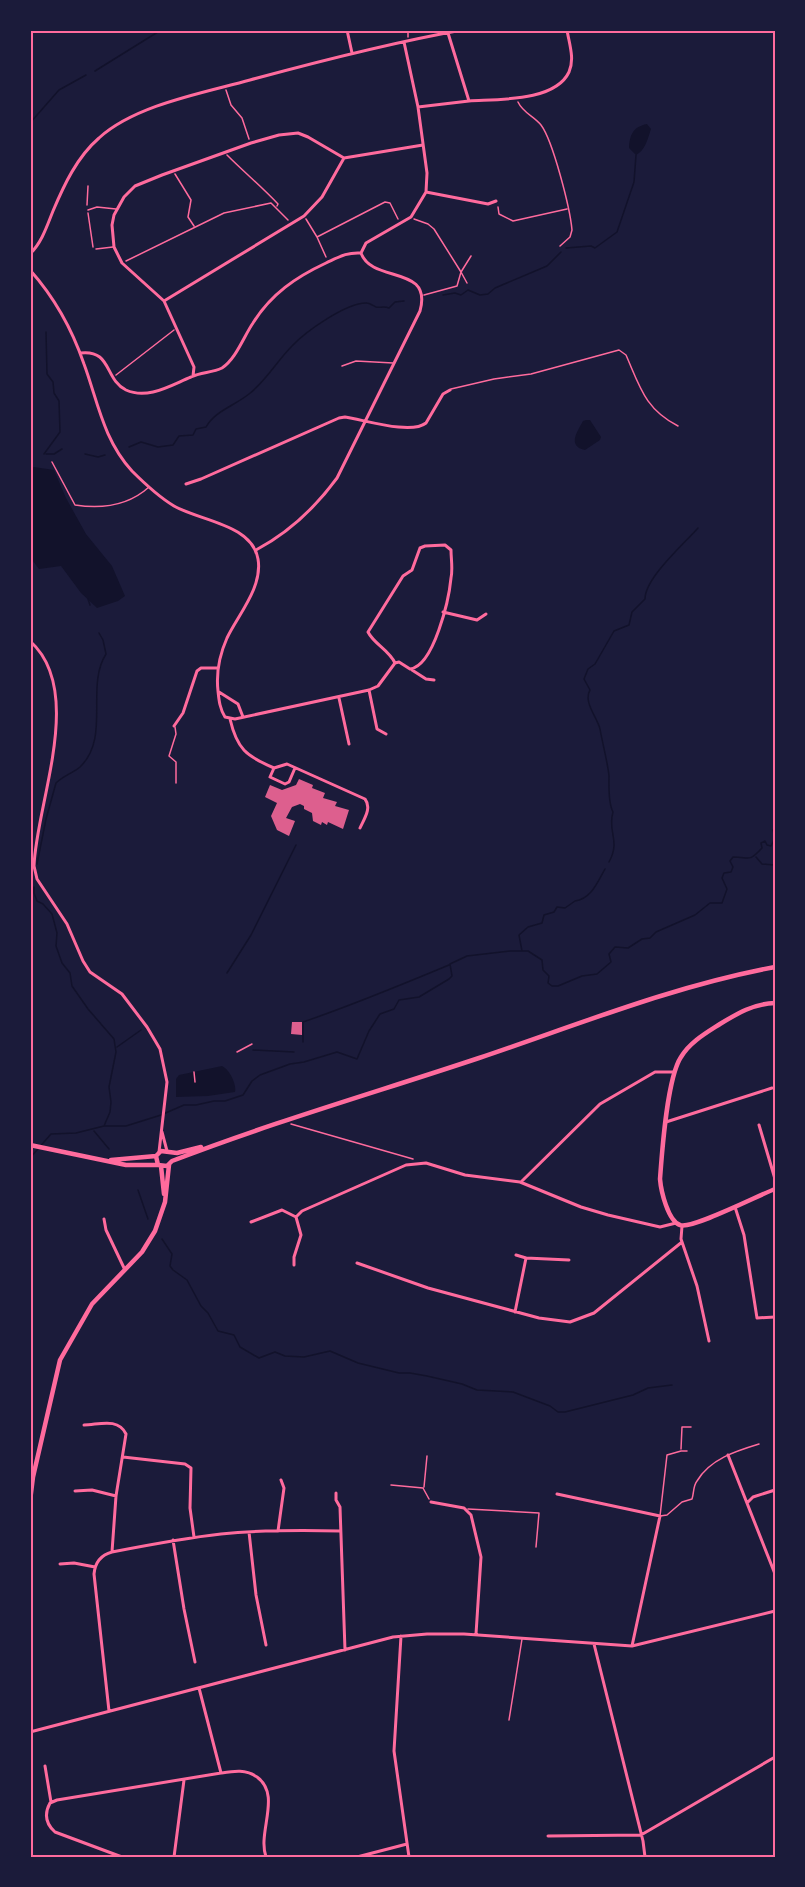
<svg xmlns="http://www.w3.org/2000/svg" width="805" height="1887" font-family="Roboto,sans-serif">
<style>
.water{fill:#12122b}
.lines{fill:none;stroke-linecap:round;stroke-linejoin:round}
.stream{stroke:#12122b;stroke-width:1.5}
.building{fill:#dd5f8e}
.path{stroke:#ff6b9d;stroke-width:1.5}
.service{stroke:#ff6b9d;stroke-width:1.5}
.minor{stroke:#ff6b9d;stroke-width:3}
.secondary{stroke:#ff6b9d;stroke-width:4.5}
.neatline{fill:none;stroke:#ff6b9d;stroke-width:2}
</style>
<rect width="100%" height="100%" fill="#1b1b3a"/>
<path class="water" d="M647,124L651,129C648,138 645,151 636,155L629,148C630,134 633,127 647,124Z
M586,420H590L601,437L600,440L585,450C567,446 577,432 583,421Z
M34,467L54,470L66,498L86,534L112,566L125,596L118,601L97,608L81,593L61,566L39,569L30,557V469Z
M222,1066C229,1069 237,1084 235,1092L208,1096L176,1097V1079L179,1075Z"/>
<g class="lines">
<path class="stream" d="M95,71L161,30
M30,123L59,90L86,75
M566,248L591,246L595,248L617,232L634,182L636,155
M443,295L455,293L461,295L468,290L480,295L488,294L495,288L547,266L561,252
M129,447L141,442L158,447L173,445L179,436L193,435L196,429L206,427C215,411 234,406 249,394C265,382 277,361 292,346C305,332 347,302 367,303C369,303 374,306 376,307C380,308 384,306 389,308L395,302L404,301
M44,454L60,432L59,401L54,393L53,382L47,374L46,332
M46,454H54L62,449
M85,454L98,457L105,455
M88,599L90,605
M775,828L773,830L775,837
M756,857L762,864L775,865
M609,862C621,840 607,832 613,812C608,803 609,786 609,776C608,764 602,741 600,729C597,717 583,702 590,690L584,679L588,669L595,664L614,631L629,625L632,612L645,599C645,578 684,544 698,528
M37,864L46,819L56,783C63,776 73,773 80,767C111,737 85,687 106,654L103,640L99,633
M34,887V893L37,901L43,904L52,914L57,933L56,946L62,963L70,973L72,986L88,1009L114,1039L116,1052L109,1087L111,1102L110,1112L104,1126
M522,951L519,935L528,927L542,923L544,915L554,912L557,907L565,908L575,901C591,899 597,883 605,869
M227,973L251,935L296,845
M303,1042V1022C353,1005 401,985 449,965
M117,1047L141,1030
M253,1050L294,1052
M94,1131L109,1149
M30,1158L51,1134L76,1133L104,1126H126L161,1115L184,1105H196L214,1101H225L243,1095L252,1081L260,1075L290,1064L304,1062L337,1052L357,1059L369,1031L380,1014L394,1009L399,1000L419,997L449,979L452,976L450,964L467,956L510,951H528L542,960L543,970L549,976L548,983L552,986H558L582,976L597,974L611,962L609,954L615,947L628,948L642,939L650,938L656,932L695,915L710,903H722L727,889L722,878L724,873L731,872L733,867L730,861L733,857C750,857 748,863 762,848L761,843L765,841L767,845L771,846L775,838
M138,1190L148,1219
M162,1239L172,1254L170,1266L173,1270L187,1280L201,1306L208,1313L218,1331L234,1335L240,1347L259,1358L275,1352L285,1356L304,1357L330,1351L358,1363L399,1373H410L427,1376L462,1384L477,1390L513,1392L550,1406L558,1412H565L633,1395L648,1388L672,1385"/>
</g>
<path class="building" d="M299,779L313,785L312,788L325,793L323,798L337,802L335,806L349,810L343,829L328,822L327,825L322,822L321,825L313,821L312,813L304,809V806L300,804L292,807L286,818L295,821L289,836L277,830L271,816L277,803L265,797L270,785L282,790L296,785Z
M292,1022H302V1035L291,1034Z"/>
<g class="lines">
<path class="path" d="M408,37V30
M226,90L231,105L242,118L249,139
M518,102C523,113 534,116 541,125C553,141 570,208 572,230L570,237L560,246
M227,155C244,172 262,187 278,204L277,206
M175,174L191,200L188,217L194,226
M87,205L88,186
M498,207L499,214L513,221L567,209
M88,213L93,247
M306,219L317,237L326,257
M414,219L428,224L434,229L461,272L457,286L424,295
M317,237L385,202L390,203L398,219
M126,261L224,213L271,203L288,220
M467,283L461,272L471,256
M116,375L174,330
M194,1072L195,1082
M291,1124L413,1159
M391,1485L423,1488L429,1499
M424,1487L427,1456"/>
<path class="service" d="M88,210L97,207L116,209
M96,249L113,247
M342,366L356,361L393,363
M451,389L494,379L531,374L619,350L626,355C640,387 645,409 678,426
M52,462L75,505C101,509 128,506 149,487
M175,727L176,734L169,756L176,762V783
M237,1052L252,1044
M681,1449L682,1427H691
M687,1451H681L667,1455L660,1516L667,1515L682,1502L692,1499C694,1493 693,1486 697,1481C710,1459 736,1451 759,1444
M468,1509L539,1513L536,1547
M509,1720L522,1639"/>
<path class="minor" d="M347,30L352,53
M448,33L469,101
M418,107C435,105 452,103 469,101C497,99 555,102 569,72C575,59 569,43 567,30
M426,192L488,204L496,201
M30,254C42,242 47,226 53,211C64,185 77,157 99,138C135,105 203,93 250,80C320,61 390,43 462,30
M30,270C54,297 72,329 84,364C98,402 103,439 132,471C144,483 159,497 174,506C200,521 252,524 258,559C263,587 238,615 227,638C219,656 216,673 218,691C219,701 220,709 225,717L235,719L369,690L378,686L395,663
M164,301L304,216L322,197L344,158
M80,353C112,349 104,379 126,390C148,400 171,385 191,377C201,372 212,373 222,368C236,359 244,336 253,323C271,294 296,277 326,263C339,257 347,252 361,253L366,243L411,217L426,192L427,173L418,107L404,42
M193,376L194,367L164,301L122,263L114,247L112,225L114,215L124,197L135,186L162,175L251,143L279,135L298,133L308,137L344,158L423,145
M186,484L201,479L339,418L345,417C365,420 411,435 426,423L443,394L450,390
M445,545L451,550C451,559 453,569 451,578C449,599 434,666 410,669L399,662L395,663C389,650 374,644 368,632L403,576L412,570L420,548L425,546Z
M256,550C290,532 315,508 337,478L420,311C433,264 372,284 361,253
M443,612L477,620L486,614
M30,641C86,691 36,804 34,866L37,879L67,924L83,961L90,972L122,994L147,1027L160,1049L167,1082L159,1152
M412,670L426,679L434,680
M369,690L377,729L386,734
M219,692L238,704L243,717
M339,698L349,744
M230,719C237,749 246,756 274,768L287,764L365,799C372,808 364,819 360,828
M174,726L183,713L197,671L201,668H218
M274,768L270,777L285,784L289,782L295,768
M666,1122L772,1088
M759,1125L775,1179
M162,1132L167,1151
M521,1182L600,1104L655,1072H673
M735,1207L744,1235L757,1318L775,1317
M296,1217L302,1211L406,1165L426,1163L465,1175L520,1182L581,1207L608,1215L660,1227L676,1223
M104,1219L106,1230L125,1270
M251,1222L282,1210L296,1217
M682,1226L681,1239L697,1286L709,1341
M516,1255L526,1258
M357,1263L428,1288L539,1318L570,1322L594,1313L682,1242
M294,1265V1257L301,1235L296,1217
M515,1312L526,1258L569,1260
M84,1425C98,1425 118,1417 126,1434L116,1496L112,1552
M728,1455L775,1574
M123,1457L185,1464L191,1468L190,1508L194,1537
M75,1491L92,1490L116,1496
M336,1493V1500L340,1507L345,1650
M557,1494L660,1516L632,1646
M431,1502L464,1508L471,1515L481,1557L476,1634
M748,1502L753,1497L775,1490
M278,1531L284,1488L281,1480
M249,1532L256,1595L266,1645
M173,1540L184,1609L195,1662
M60,1564L74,1563L95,1567
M401,1636L394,1751L409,1857
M594,1644L643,1841L645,1857
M199,1688L221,1773
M109,1711L94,1574C95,1563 101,1555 112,1552C148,1545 184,1538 221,1534C261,1530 300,1530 340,1531
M30,1732L393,1637L427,1634H464L632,1646L775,1611
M45,1766L51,1802
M548,1836L641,1835L775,1757
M122,1857L55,1832C46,1824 44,1814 50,1803L57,1800L221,1773C234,1771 246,1769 257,1777C282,1795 257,1832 266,1857
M174,1857L184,1780
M357,1857L407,1844
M773,1857L775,1855"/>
<path class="secondary" d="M775,1003C753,1004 738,1013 720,1024C706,1033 690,1042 681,1057C667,1078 662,1152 660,1179C661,1191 668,1221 680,1225C691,1230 759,1195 775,1189
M30,1145L126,1165H158L167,1166L172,1161C273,1122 377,1092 479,1058C577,1025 673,986 775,967
M111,1160L156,1156
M158,1165L156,1156L161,1151L177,1153L201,1147
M161,1166L164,1194
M30,1501L33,1477L60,1360L92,1304L142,1252L155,1231L165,1202L169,1165"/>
</g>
<rect width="805" height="1887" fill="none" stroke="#1b1b3a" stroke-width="63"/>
<rect x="32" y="32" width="742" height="1824" class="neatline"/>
</svg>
